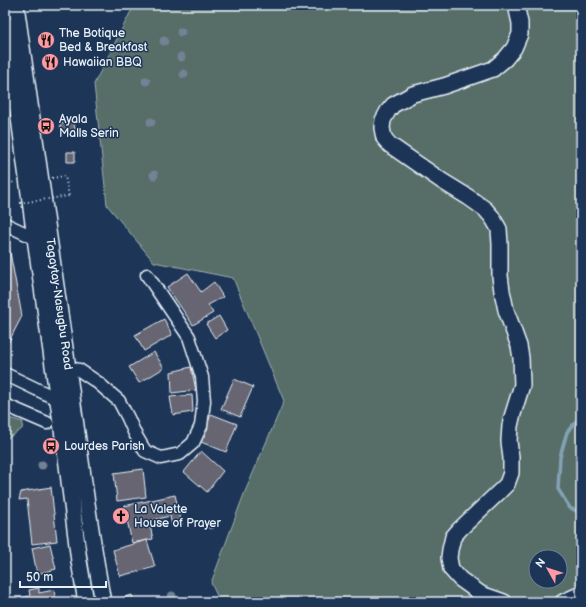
<svg xmlns="http://www.w3.org/2000/svg" width="586" height="607" font-family="'Balsamiq Sans',sans-serif">
<style>
.green{fill:#576d68;stroke:#a0afb0;fill-rule:evenodd}
.lines{fill:none;stroke-linecap:round;stroke-linejoin:round}
.stream{stroke:#84a2b4;stroke-width:3.5}
.building{fill:#666571;stroke:#e8f1f8}
.minor-casing{stroke:#e8f1f8;stroke-width:15}
.major-casing{stroke:#e8f1f8;stroke-width:18}
.path{stroke:#e8f1f8;stroke-width:2;stroke-dasharray:1 3;stroke-linecap:butt}
.minor{stroke:#1d3557;stroke-width:12}
.major{stroke:#1d3557;stroke-width:15}
.path-bridge{stroke:#e8f1f8;stroke-width:2;stroke-dasharray:1 3;stroke-linecap:butt}
.tree{fill:#718394}
.labels{text-anchor:middle;dominant-baseline:central;stroke-width:3;stroke-linejoin:round;paint-order:stroke}
.poi-label{font-size:12px;fill:#e8f1f8;stroke:#1d3557;text-anchor:start}
.street-label{font-size:12px;fill:#e8f1f8;stroke:#1d3557}
</style>
<rect width="100%" height="100%" fill="#1d3557"/>
<filter id="ink" filterUnits="userSpaceOnUse"><feTurbulence type="fractalNoise" baseFrequency=".025" numOctaves="2"/><feDisplacementMap in="SourceGraphic" scale="8" xChannelSelector="R" yChannelSelector="G"/><feConvolveMatrix kernelMatrix="1 2 1 2 8 2 1 2 1" color-interpolation-filters="sRGB"/></filter>
<g filter="url(#ink)">
<path class="green" d="M136,5H581V602H220L211,583L244,494L284,401L233,278L154,262L107,205L94,84L130,13ZM536,557H560V581H536Z
M5,417L23,422L22,429L5,440Z"/>
<g class="lines">
<path class="stream" d="M581,416L567,432L560,457L558,489L570,508L581,513"/>
</g>
<path class="building" d="M73,121L76,132L62,134L60,124Z
M67,152H75V162H67Z
M5,245L9,247L22,316L5,349Z
M188,273L201,292L214,282L223,297L208,305L213,313L193,325L167,287Z
M219,316L227,330L215,338L206,324Z
M164,319L172,335L144,351L135,335Z
M154,352L164,368L139,383L129,367Z
M191,367L196,390L172,393L171,372Z
M234,379L253,387L240,417L221,409Z
M192,395L193,412L173,415L170,397Z
M211,414L237,424L226,452L201,442Z
M201,451L223,471L207,492L184,472Z
M143,469L146,497L117,501L114,473Z
M51,487L57,541L32,544L27,499L19,500L21,492Z
M175,495L182,524L172,526L170,516L149,521L153,539L132,543L124,506Z
M147,540L155,567L120,576L113,550Z
M50,544L56,569L37,574L32,548Z
M39,588V593L54,590L56,602H8V600L30,596L29,590Z
M132,595L134,602H113V601Z"/>
<g class="lines">
<g class="minor-casing">
<path id="minor" d="M5,224L35,238
M68,368L79,370L97,382L119,401L128,418L135,434L145,451L161,458L180,454L193,443L201,426L204,401L202,377L189,337L147,275
M5,374L57,399
M5,405L47,423"/>
</g>
<g class="major-casing">
<path id="major" d="M16,5C31,117 48,229 64,341C77,428 87,515 103,602
M5,24L19,118L35,238L67,465L79,561L86,602
M504,602L481,594L460,579L451,569L449,558L450,550L453,537L460,529L500,491L507,484L511,473V458L509,441L510,426L512,417L522,385L521,358L519,346L506,310L502,291L500,276V244L499,229L492,217L485,209L468,197L442,181L390,145L384,138L382,128L383,120L388,111L393,105L413,94L444,86L493,69L505,59L514,48L520,34V23L516,5
M563,602L581,594"/>
</g>
<path class="path" d="M52,178L65,176L69,196
M9,180L15,184"/>
<use href="#minor" class="minor"/>
<use href="#major" class="major"/>
<path class="path-bridge" d="M20,203L69,196"/>
</g>
<g class="tree">
<circle cx="181" cy="32" r="4.5"/>
<circle cx="164" cy="41" r="4.5"/>
<circle cx="181" cy="57" r="4.5"/>
<circle cx="184" cy="74" r="4.5"/>
<circle cx="146" cy="81" r="4.5"/>
<circle cx="151" cy="122" r="4.5"/>
<circle cx="154" cy="175" r="4.5"/>
<circle cx="42" cy="465" r="4.5"/>
<circle cx="211" cy="525" r="4.5"/>
<circle cx="172" cy="596" r="4.5"/>
</g>
</g>
<defs>
<g id="restaurant-disc" transform="scale(0.9)"><circle r="9.5" fill="#ff9aa2" stroke="#1d3557"/><path d="M-5-6h1v4h1v-4h1v4h1v-4h1v5L-1.5 .5V6h-2V.5L-5-1ZM5-6V6H3V1.5H1.5Q1.5-4 5-6Z" fill="#111"/></g>
<g id="bus-disc" transform="scale(0.9)"><circle r="9.5" fill="#ff9aa2" stroke="#1d3557"/><path d="M-5-6H5V4H4V6H2V4H-2V6H-4V4H-5ZM-3.5-4V0h7V-4ZM-3.5 1.2v1.5H-2V1.2ZM2 1.2v1.5H3.5V1.2Z" fill="#111"/></g>
<g id="church-disc" transform="scale(0.9)"><circle r="9.5" fill="#ff9aa2" stroke="#1d3557"/><path d="M-1.2-6h2.4v3.5h3.3v2.4h-3.3V6h-2.4V-.1h-3.3v-2.4h3.3Z" fill="#111"/></g>
</defs>
<g fill-rule="evenodd">
<use href="#restaurant-disc" x="46" y="40"/>
<use href="#restaurant-disc" x="50" y="62"/>
<use href="#bus-disc" x="46" y="126"/>
<use href="#bus-disc" x="51" y="446"/>
<use href="#church-disc" x="121" y="516"/>
</g>
<g class="labels">
<g class="poi-label">
<text x="59" y="33">The Botique<tspan x="59" dy="14">Bed &amp; Breakfast</tspan></text>
<text x="63" y="62">Hawaiian BBQ</text>
<text x="59" y="119">Ayala<tspan x="59" dy="14">Malls Serin</tspan></text>
<text x="64" y="446">Lourdes Parish</text>
<text x="134" y="509">La Valette<tspan x="134" dy="14">House of Prayer</tspan></text>
</g>
<g class="street-label">
<text transform="translate(59 304) rotate(82)">Tagaytay-Nasugbu Road</text>
</g>
</g>
<rect width="586" height="607" fill="none" stroke="#1d3557" stroke-width="20"/>
<rect x="10" y="10" width="566" height="587" fill="none" stroke="#e8f1f8" stroke-width="1.5" filter="url(#ink)"/>
<g transform="translate(548 569) rotate(309)"><circle r="19" fill="#1d3557" stroke="#6e8097"/>
<path d="M0-3L7 15L0 10L-7 15Z" fill="#ff9aa2"/>
<text y="-6" font-size="11" font-weight="bold" text-anchor="middle" fill="#e8f1f8">N</text>
</g>
<path d="M20 581v6h86v-6" fill="none" stroke="#e8f1f8" stroke-width="2"/>
<text x="26" y="581" font-size="12" fill="#e8f1f8" stroke="#1d3557" stroke-width="3" paint-order="stroke">50 m</text>
</svg>
